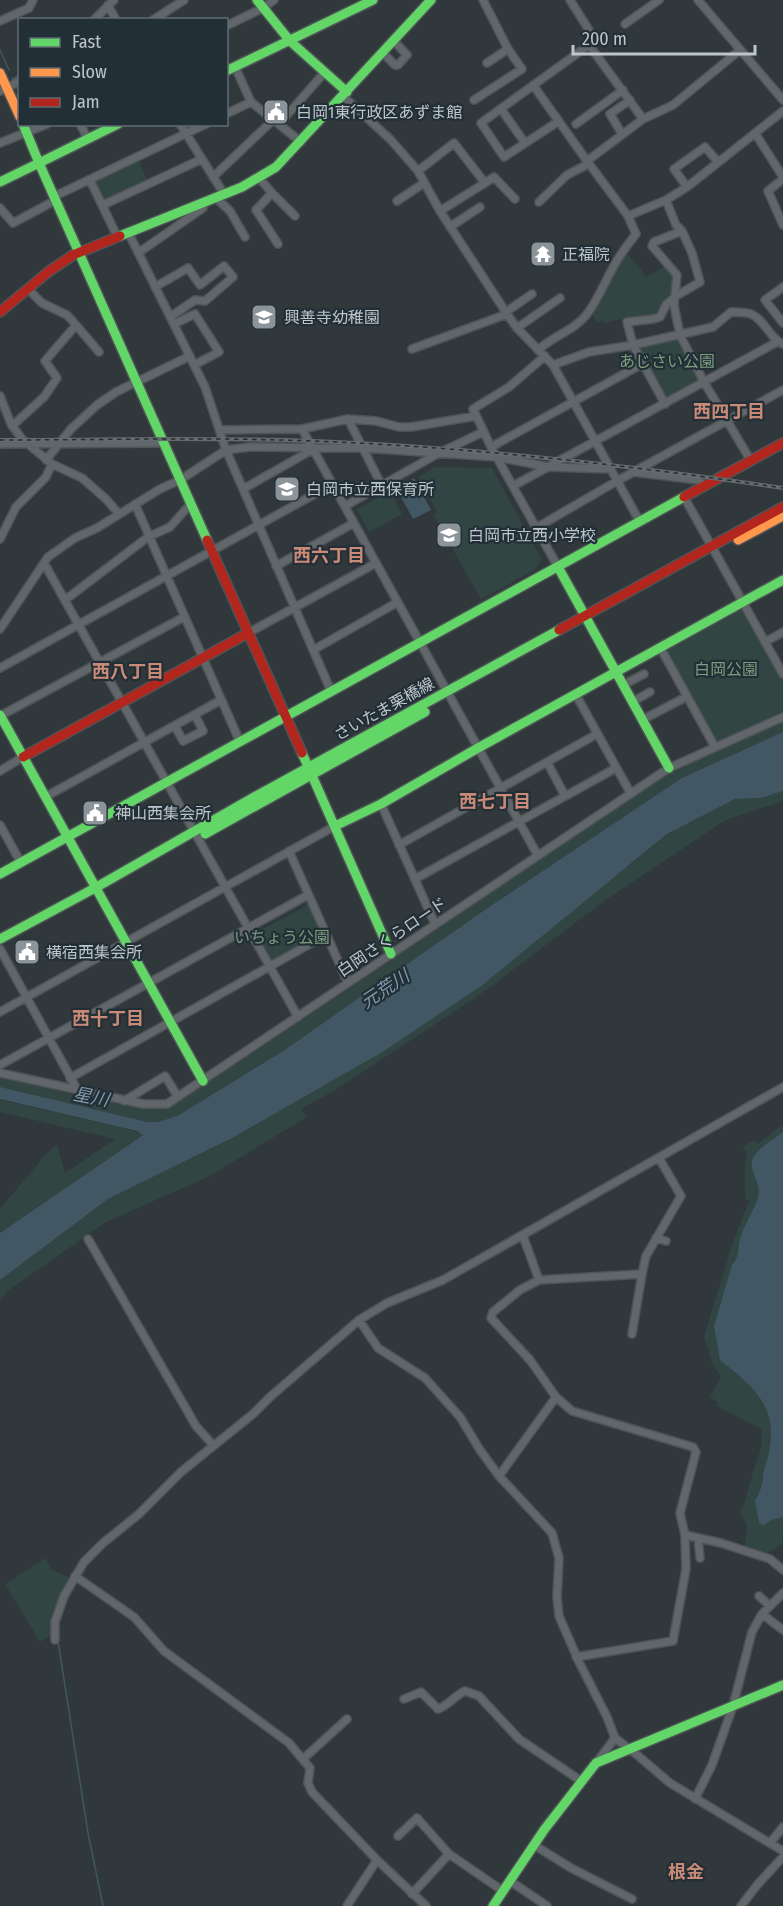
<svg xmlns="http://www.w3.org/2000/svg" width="783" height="1906" font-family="'Fira Sans Condensed','Noto Sans JP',sans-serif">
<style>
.green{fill:#314542}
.water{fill:#415763}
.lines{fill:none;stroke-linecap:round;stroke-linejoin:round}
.stream{stroke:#415763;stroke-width:1.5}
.street-casing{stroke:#4e5356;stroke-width:10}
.fast-casing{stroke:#4e5356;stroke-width:12}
.slow-casing{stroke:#4e5356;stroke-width:12}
.jam-casing{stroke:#4e5356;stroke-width:12}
.street{stroke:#60666a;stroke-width:7}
.fast{stroke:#63d668;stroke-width:9}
.slow{stroke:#ff974d;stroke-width:9}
.jam{stroke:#b3261e;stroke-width:9}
.rail-casing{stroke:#656a6d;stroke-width:4}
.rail{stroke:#232f36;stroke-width:1.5;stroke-dasharray:4.5;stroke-linecap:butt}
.labels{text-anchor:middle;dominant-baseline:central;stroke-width:4.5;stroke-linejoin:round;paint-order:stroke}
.poi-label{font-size:16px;fill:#bcc5cb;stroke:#232f36;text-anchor:start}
.park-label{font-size:16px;fill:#7d9d7e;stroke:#232f36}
.street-label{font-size:16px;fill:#bcc5cb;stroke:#232f36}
.neighbourhood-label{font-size:18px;font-weight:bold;fill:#ca8a78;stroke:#232f36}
.water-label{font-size:18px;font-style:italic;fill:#819aaa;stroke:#232f36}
</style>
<rect width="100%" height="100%" fill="#30383c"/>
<path class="green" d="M138,159L148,182L105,202L95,180Z
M625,251L640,268L646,277L666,266L674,275V296L659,311L651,317L620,319L604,323L603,320L597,322L591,313Z
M678,337L699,376L697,380L665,400L635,347Z
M435,467L492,468L542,560L533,571L481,599L433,514L437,512L418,477Z
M390,491L402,514L369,532L357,509Z
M744,607L783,680V712L717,743L714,742L664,651Z
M783,720V732L681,779L486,909L283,1051L179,1115L160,1122L140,1121L0,1088V1077L70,1094L140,1107L169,1106L672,770Z
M783,791V801L726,820L603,902L478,996L332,1092L301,1109L307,1117L208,1177L106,1222L9,1290L0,1299V1280L3,1277L108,1199L232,1138L634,862L667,834L735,799L761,798Z
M308,905L322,934L269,963L253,934Z
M0,1100L115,1126L144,1134L0,1233V1209L46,1154L57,1144L65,1173L115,1139L0,1112Z
M783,1124V1543L768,1553L745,1546L747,1525L740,1513C746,1501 748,1489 752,1476C756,1460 765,1446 761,1429L717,1406L718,1402L710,1397L721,1376L713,1365L704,1337L732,1245L749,1201L745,1199V1163L747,1154L743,1146L755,1140L758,1144Z
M46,1558L52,1570L69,1577L70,1581L52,1622L50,1636L40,1642L5,1584Z"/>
<path class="water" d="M414,478L431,510L413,519L396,488Z
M783,732V791L761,798L735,799L667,834L481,986L384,1051L232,1138L108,1199L0,1280V1233L143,1135L137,1131L0,1099V1087L147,1122H159L179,1115L283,1051L486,909L682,778Z
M783,1132V1517L771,1520L764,1525L759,1523L755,1501C759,1494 764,1483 763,1474C783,1414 764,1395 720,1360L714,1326L732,1265C741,1256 737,1246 741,1235C745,1225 759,1201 759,1192C759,1180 747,1167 754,1156C760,1147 774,1139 783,1132Z"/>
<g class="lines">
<path class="stream" d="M88,20L108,0
M0,50L9,70
M12,79L20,75
M664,1159L783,1092
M526,1238L659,1162
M455,1277L521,1241
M261,1410L360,1325
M162,1496L186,1472
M133,1523L141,1516
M85,1567L108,1543
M64,1607L70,1592
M58,1641L88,1833L103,1906"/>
<g class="street-casing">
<path id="street" d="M570,0L589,30V45L643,119
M698,0L783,100
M108,5L116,20
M94,20L114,0
M153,20L184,0
M0,21L29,8L33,0
M625,24L659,0
M226,26L263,8L274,0
M383,53L395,65H398L407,55L394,41
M487,63L508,49
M235,67L251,102L301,142
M533,85L587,161
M0,91L20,81
M343,96L390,139L418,171L440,211L507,314L517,328L553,365L640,522
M474,100L522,69L508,49L483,0
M501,109L525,143
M226,114L251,102
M559,121L504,157L481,123L589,45
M80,124L88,139
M180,124L224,194
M279,124L325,72
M576,124L623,90
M755,133L783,177
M622,134L610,114L630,100
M0,143L47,124
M418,171L454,143L485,183L440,211
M213,177L273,120
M259,178L272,193L256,210L278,244
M783,179L768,191L783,225
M90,180L117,236
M485,183L494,177L515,199
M687,187L674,169L705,147L718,162
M272,193L295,216
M55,196L206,124
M216,198L230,211L245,237
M397,201L424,183
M539,202L567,175L588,164
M103,205L202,159
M0,208L13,223L56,200
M628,216L666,200L687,187L783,111
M450,227L480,207
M682,231L654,242L652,246L677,275L674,305L680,335L704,382L751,461
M128,232L205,387L226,450L331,691
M138,253L203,208L205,202
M155,287L188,268L200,285L224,266L233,277L205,301L195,300L170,317
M783,287L765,300L783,323
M506,312L532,294
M174,324L195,314L219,352L194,365
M76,325L99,352
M517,328L560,298
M412,349L507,314
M538,350C553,336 575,330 587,314C599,298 605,281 615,264C621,253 629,243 636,234L628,216L587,161L643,119L673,105L740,50
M545,356L509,387L473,409L491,447L558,567
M553,365L589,352L633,345L713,327L731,312C737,312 745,312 751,314C765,320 770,339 783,344
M0,396L11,424L22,439L52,464L82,478L106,499L119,514
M665,404L633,345L627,322L653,319L660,317L666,305L676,296L700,282L692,253L682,231L676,225L666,200
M476,416L411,427H399L376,421L348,419L302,429L538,856
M348,419L382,486
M12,426L44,397L57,378L45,361L76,325L67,315L42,303L28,289
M221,430L302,429
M0,444L163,443
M491,447L642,364
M46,460L71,429L97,405L116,392L190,356
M633,472L698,480L705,485
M513,486L777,342
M243,489L312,450
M684,497L783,674
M135,504L240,742
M345,506L439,453L483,432
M536,528L617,481L783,390
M0,539L16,507L46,477L52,464
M44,563L298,1017
M276,566L354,523
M65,600L148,537L170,527L187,508L191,505
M0,629L48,557L75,538L97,528L160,489L180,480L226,450L250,447L363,448L497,457L549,467L611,469
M248,633L376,563
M765,642L783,632
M661,649L715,747
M313,650L398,602
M0,668L333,484
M623,685L644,674
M576,695L631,794
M632,702L650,692
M0,716L184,617
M642,720L686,697
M175,726L183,741L203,731L195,715
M547,762L565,796
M0,771L23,757
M45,797L221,700
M381,804L435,924
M0,825L21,863
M399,845L597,734
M289,851L348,983
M415,879L616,768
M0,949L78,1091
M0,1012L335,826
M0,1065L308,895
M0,1073L143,1104H167L669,768L783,717
M70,1078L326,935
M124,1101L165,1076L178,1097
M523,1236L539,1280L520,1290L493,1312L491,1318L530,1360L556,1397L572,1411L693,1447L696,1452L680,1513L685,1535L686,1569L673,1641L576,1657
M656,1238L666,1241
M88,1239L196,1426L213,1445
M539,1280L642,1274
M359,1320L378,1348L425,1378L460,1417L480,1450L499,1476L552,1533L559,1558L557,1597L559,1616L579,1662L607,1717L615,1738L636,1754L670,1783L783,1851
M632,1334L642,1274L646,1256L681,1196L659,1158
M499,1476L556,1397
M685,1535L721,1543L770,1559L783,1570
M698,1538L700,1558
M75,1576L134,1617L164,1651L289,1743L310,1768L308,1783L312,1792L377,1860L426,1906
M759,1596L770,1606
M762,1614L783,1630
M55,1640V1622L64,1596L84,1562L103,1543L139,1514L181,1472L253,1414L270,1397L359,1320L387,1303L443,1280L783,1087
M404,1699L421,1692L438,1709C449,1705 454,1696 465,1691L479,1696L519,1739L581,1781
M303,1759L347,1719
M596,1763L615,1738
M695,1799L712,1765L733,1706L752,1632L762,1614L783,1593
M398,1836L417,1818L449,1854L412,1894
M770,1843L783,1827
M534,1845L571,1868L632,1899
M449,1854L503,1891
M510,1881L547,1906
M347,1906L377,1860
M741,1906L758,1884L783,1857"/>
</g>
<g class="fast-casing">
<path id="fast" d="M257,0L290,41L347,92
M226,71L373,0
M118,124L39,163L207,540
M0,182L39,163L23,124
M120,236L242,187L276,167L431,0
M558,567L669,768
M0,715L203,1081
M302,753L391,954
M335,826L381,804L478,748L783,580
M205,834L425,712
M0,874L684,497
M0,939L95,888L256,796L559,630
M493,1906L544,1830L596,1763L783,1685"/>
</g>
<g class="slow-casing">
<path id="slow" d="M0,73L20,117
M738,540L783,516"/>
</g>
<g class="jam-casing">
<path id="jam" d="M0,312L48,272L73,255L120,236
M684,497L783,443
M207,540L302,753
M559,630L783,507
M23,757L248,633"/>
</g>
<use href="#street" class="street"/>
<use href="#fast" class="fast"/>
<use href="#slow" class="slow"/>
<use href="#jam" class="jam"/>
<g class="rail-casing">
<path id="rail" d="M0,440C104,440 209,437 313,441C471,447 627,465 783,488"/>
</g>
<use href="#rail" class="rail"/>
</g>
<defs>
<g id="civic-square" transform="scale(1.35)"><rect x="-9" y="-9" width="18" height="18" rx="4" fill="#8b9499" stroke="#232f36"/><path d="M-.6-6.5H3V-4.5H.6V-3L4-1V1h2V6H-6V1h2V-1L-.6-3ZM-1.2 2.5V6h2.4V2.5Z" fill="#fff"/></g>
<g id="temple-square" transform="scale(1.35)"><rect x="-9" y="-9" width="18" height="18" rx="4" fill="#8b9499" stroke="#232f36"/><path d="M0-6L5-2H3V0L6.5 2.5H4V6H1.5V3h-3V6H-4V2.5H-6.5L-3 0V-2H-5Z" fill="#fff"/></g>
<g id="school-square" transform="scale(1.35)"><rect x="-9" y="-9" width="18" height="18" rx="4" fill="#8b9499" stroke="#232f36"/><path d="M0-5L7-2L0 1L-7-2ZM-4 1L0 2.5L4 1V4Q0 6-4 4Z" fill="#fff"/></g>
</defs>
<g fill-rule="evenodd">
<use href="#civic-square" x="276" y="112"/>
<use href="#temple-square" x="543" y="254"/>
<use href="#school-square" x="264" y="317"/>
<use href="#school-square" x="287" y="489"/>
<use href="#school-square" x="449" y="535"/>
<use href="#civic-square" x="95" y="813"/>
<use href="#civic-square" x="27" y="952"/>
</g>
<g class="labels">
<g class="poi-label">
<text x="296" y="112">白岡1東行政区あずま館</text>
<text x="562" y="254">正福院</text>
<text x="284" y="317">興善寺幼稚園</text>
<text x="306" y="489">白岡市立西保育所</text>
<text x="468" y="535">白岡市立西小学校</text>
<text x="115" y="813">神山西集会所</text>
<text x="46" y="952">横宿西集会所</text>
</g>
<g class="park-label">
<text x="667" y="361">あじさい公園</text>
<text x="726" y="669">白岡公園</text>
<text x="282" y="937">いちょう公園</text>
</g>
<g class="street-label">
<text transform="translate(384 709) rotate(-29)">さいたま栗橋線</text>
<text transform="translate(392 937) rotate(-34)">白岡さくらロード</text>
</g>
<g class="neighbourhood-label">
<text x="729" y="412">西四丁目</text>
<text x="329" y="556">西六丁目</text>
<text x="128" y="672">西八丁目</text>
<text x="495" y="802">西七丁目</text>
<text x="108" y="1019">西十丁目</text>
<text x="686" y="1872">根金</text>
</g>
<g class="water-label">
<text transform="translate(385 989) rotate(-34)">元荒川</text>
<text transform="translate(91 1097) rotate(11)">星川</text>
</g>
</g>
<rect x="18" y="18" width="210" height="108" fill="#232f36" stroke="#606b72" stroke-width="1.5"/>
<rect x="30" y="38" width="30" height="9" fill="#63d668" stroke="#606b72" stroke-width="1.5"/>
<text x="72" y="48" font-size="18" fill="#bcc5cb">Fast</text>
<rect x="30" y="68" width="30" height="9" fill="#ff974d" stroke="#606b72" stroke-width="1.5"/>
<text x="72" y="78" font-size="18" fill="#bcc5cb">Slow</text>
<rect x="30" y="98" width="30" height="9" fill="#b3261e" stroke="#606b72" stroke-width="1.5"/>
<text x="72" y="108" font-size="18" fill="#bcc5cb">Jam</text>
<path d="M573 45v9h182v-9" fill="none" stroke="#bcc5cb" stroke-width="3"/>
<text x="582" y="45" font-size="18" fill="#bcc5cb" stroke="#232f36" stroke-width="4.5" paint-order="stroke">200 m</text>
</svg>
